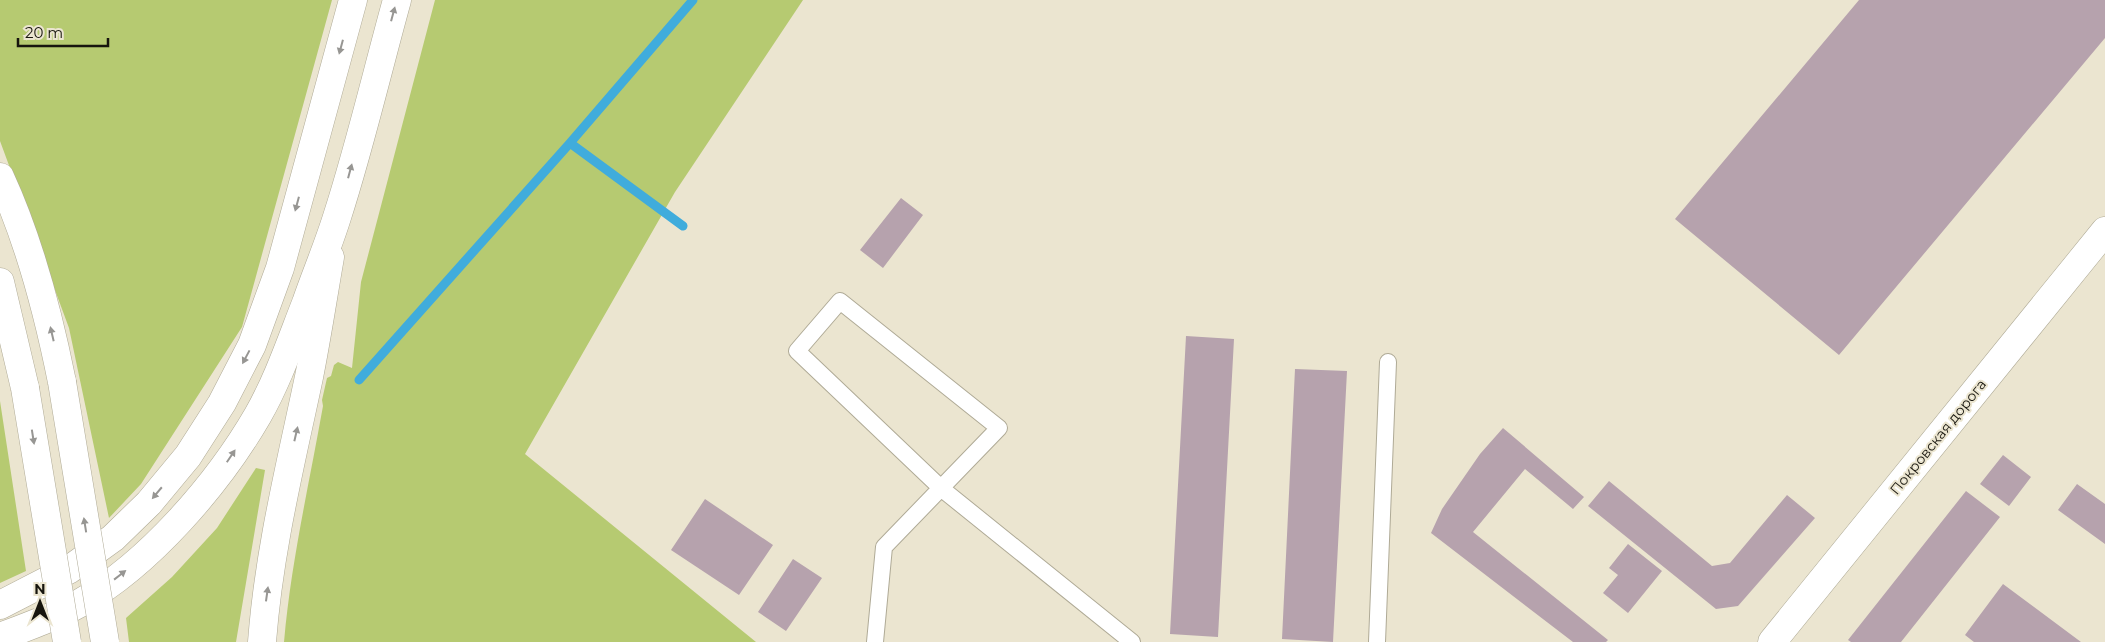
<svg xmlns="http://www.w3.org/2000/svg" width="2105" height="642" font-family="Montserrat,sans-serif">
<style>
.green{fill:#b6ca71}
.lines{fill:none;stroke-linecap:round;stroke-linejoin:round}
.stream{stroke:#40acdc;stroke-width:9}
.building{fill:#b6a2ad}
.lane-casing{stroke:#afaa96;stroke-width:18}
.street-casing{stroke:#afaa96;stroke-width:29}
.secondary-casing{stroke:#afaa96;stroke-width:29}
.primary-casing{stroke:#afaa96;stroke-width:29}
.lane{stroke:#fff;stroke-width:16}
.street{stroke:#fff;stroke-width:28}
.secondary{stroke:#fff;stroke-width:28}
.primary{stroke:#fff;stroke-width:28}
.secondary-bridge-casing{stroke:#afaa96;stroke-width:29;stroke-linecap:butt}
.secondary-bridge{stroke:#fff;stroke-width:28}
.oneway{fill:#979693}
.labels{text-anchor:middle;dominant-baseline:central;stroke-width:4;stroke-linejoin:round;paint-order:stroke}
.street-label{font-size:14px;fill:#17150e;stroke:#ebe5d0}
</style>
<rect width="100%" height="100%" fill="#ebe5d0"/>
<path class="green" d="M0,0H332L242,327L141,484L109,518L69,328L0,141Z
M435,0H803L675,192L525,454L756,642H284C291,562 309,485 323,406L322,400L327,378L331,376L334,365L338,362L352,368L361,282Z
M0,401L26,571L0,583Z
M256,468L265,470L236,642H129L126,618L172,577L217,528Z"/>
<g class="lines">
<path class="stream" d="M570,143L683,226
M359,380L570,143L693,0"/>
</g>
<path class="building" d="M1859,0H2105V38L1839,355L1675,219Z
M901,198L923,215L883,268L860,250Z
M1186,336L1234,339L1218,637L1170,634Z
M1295,369L1347,371L1333,642L1282,639Z
M1503,428L1584,497L1573,509L1525,469L1473,532L1608,640L1606,642H1573L1431,533L1442,509L1480,454Z
M2003,455L2031,477L2009,506L1980,484Z
M1609,481L1712,566L1730,563L1787,495L1815,518L1738,606L1716,609L1588,506Z
M2077,484L2105,504V544L2058,510Z
M1966,491L2000,517L1901,642H1851L1848,640Z
M705,499L773,545L739,595L671,550Z
M1628,544L1662,571L1628,613L1603,593L1618,575L1609,568Z
M793,559L822,578L786,631L758,612Z
M2003,584L2081,642H1974L1965,635Z"/>
<g class="lines">
<g class="lane-casing">
<path id="lane" d="M875,642L884,547L999,428L840,301L797,351L942,489L1132,642
M1377,642L1388,362"/>
</g>
<g class="street-casing">
<path id="street" d="M1772,642L2105,231"/>
</g>
<g class="secondary-casing">
<path id="secondary" d="M0,177C30,242 48,312 62,382
M0,282L25,388
M0,605L70,569L113,538L149,503L188,456L222,403L252,345L280,268L353,0
M262,642C269,550 290,467 309,377C317,337 323,297 330,257"/>
</g>
<g class="primary-casing">
<path id="primary" d="M0,637C27,627 55,617 80,603C149,564 218,484 258,415C278,380 291,341 306,303C316,274 328,246 337,217C360,146 377,72 397,0"/>
</g>
<use href="#lane" class="lane"/>
<use href="#street" class="street"/>
<use href="#secondary" class="secondary"/>
<use href="#primary" class="primary"/>
<g class="secondary-bridge-casing">
<path id="secondary-bridge" d="M62,382L105,642
M25,388L67,642"/>
</g>
<use href="#secondary-bridge" class="secondary-bridge"/>
</g>
<defs><path id="oneway-solid" d="M-6-.8H1V-3.2L6.5 0L1 3.2V.8H-6Z" transform="scale(1.25)"/></defs>
<g class="oneway">
<use href="#oneway-solid" transform="translate(393 14) rotate(-75)"/>
<use href="#oneway-solid" transform="translate(341 47) rotate(105)"/>
<use href="#oneway-solid" transform="translate(350 171) rotate(-75)"/>
<use href="#oneway-solid" transform="translate(297 204) rotate(105)"/>
<use href="#oneway-solid" transform="translate(52 334) rotate(-103)"/>
<use href="#oneway-solid" transform="translate(246 357) rotate(118)"/>
<use href="#oneway-solid" transform="translate(296 434) rotate(-77)"/>
<use href="#oneway-solid" transform="translate(33 437) rotate(81)"/>
<use href="#oneway-solid" transform="translate(231 456) rotate(-56)"/>
<use href="#oneway-solid" transform="translate(157 493) rotate(130)"/>
<use href="#oneway-solid" transform="translate(85 525) rotate(-99)"/>
<use href="#oneway-solid" transform="translate(120 575) rotate(-38)"/>
<use href="#oneway-solid" transform="translate(267 594) rotate(-82)"/>
</g>
<g class="labels">
<g class="street-label">
<text transform="translate(1938 437) rotate(-51)">Покровская дорога</text>
</g>
</g>
<g transform="translate(40 602)" stroke="#ebe5d0" stroke-width="4" paint-order="stroke">
<path d="M0-4L9 19L0 12L-9 19Z" fill="#17150e"/>
<text y="-8" font-size="14" font-weight="bold" text-anchor="middle" fill="#17150e">N</text>
</g>
<path d="M18 38v8h90v-8" fill="none" stroke="#17150e" stroke-width="2.5"/>
<text x="25" y="38" font-size="15" fill="#17150e" stroke="#ebe5d0" stroke-width="4" paint-order="stroke">20 m</text>
</svg>
